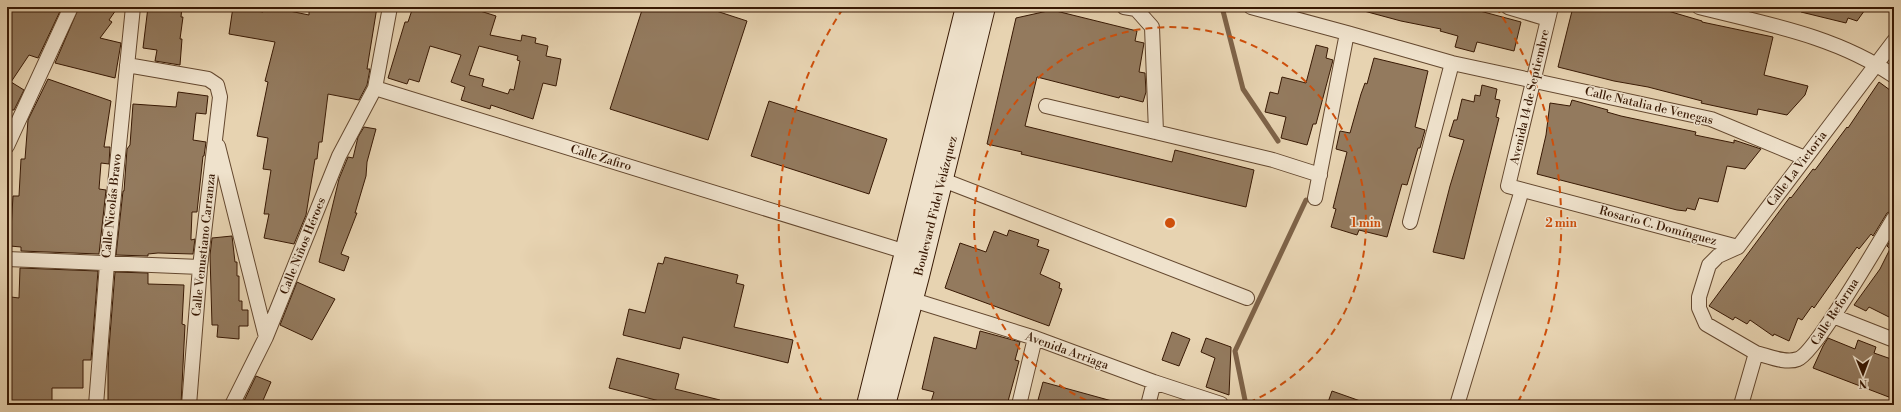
<svg xmlns="http://www.w3.org/2000/svg" width="1901" height="412" font-family="'Libre Bodoni',serif">
<style>
.lines{fill:none;stroke-linecap:round;stroke-linejoin:round}
.stream{stroke:#7e6348;stroke-width:5}
.building{fill:#937a5e;stroke:#381904;fill-rule:evenodd}
.street-casing{stroke:#64482f;stroke-width:16}
.secondary-casing{stroke:#381904;stroke-width:22}
.street{stroke:#efe2cc;stroke-width:14}
.secondary{stroke:#efe2cc;stroke-width:20}
.ring{fill:none;stroke:#ce4f0b;stroke-width:2;stroke-dasharray:7 5}
.labels{text-anchor:middle;dominant-baseline:central;stroke-width:3;stroke-linejoin:round;paint-order:stroke}
.street-label{font-size:12px;fill:#381904;stroke:#efe2cc}
.centre{fill:#ce4f0b;stroke:#efe2cc;stroke-width:2}
.ring-label{font-size:12px;text-anchor:middle;font-weight:bold;fill:#ce4f0b;stroke:#efe2cc;stroke-width:3;stroke-linejoin:round;paint-order:stroke}
</style>
<rect width="100%" height="100%" fill="#e7d3b1"/>
<filter id="stains"><feTurbulence type="fractalNoise" baseFrequency=".005" numOctaves="4"/><feColorMatrix values="0 0 0 0 .2 0 0 0 0 .09 0 0 0 0 .02 0 0 0 .5 -.17"/></filter>
<radialGradient id="worn" r=".72"><stop offset=".6" stop-color="#630" stop-opacity="0"/><stop offset="1" stop-color="#630" stop-opacity=".3"/></radialGradient>
<g class="lines">
<path class="stream" d="M1222,7L1243,89L1278,141
M1246,405L1235,351L1306,200"/>
</g>
<path class="building" d="M7,7H62L38,58L29,55L11,82L24,90L14,110H7Z
M79,7H118L109,20L112,22L100,38L121,43L115,78L55,63Z
M148,7H182L181,17H183L180,39H182L180,65L155,61L157,50L143,48Z
M233,7L263,12L264,7H270L309,15V7H377L367,69H370L367,85L359,100L328,94L322,142H319L317,159H315L306,215L294,244L264,238L269,214H264L271,170L263,169L268,138L257,136L268,82L265,81L275,42L229,34Z
M413,7H478L477,10L496,16L490,35L521,41L522,35L536,38L535,43L548,46L546,56L561,59L556,86L543,83L533,119L491,105L490,109L461,100L465,87L451,82L461,55L430,46L419,82L409,79L407,84L388,78L405,22H408ZM479,46L518,56L517,60L520,61L514,90L510,89L508,94L482,86L484,79L469,75Z
M643,7H704L747,21L708,140L610,109Z
M1365,7H1465L1521,22L1514,51L1477,42L1474,52L1455,47L1458,36L1440,31L1441,29L1401,21L1364,11Z
M1573,7H1647L1668,11L1702,21V22L1773,37L1764,75L1808,86L1805,95L1787,115L1758,109L1757,115L1701,103L1702,101L1648,87L1614,81L1558,67Z
M1802,7H1867L1857,21L1848,18L1846,23L1801,12Z
M1052,10L1137,31L1135,41L1144,43L1139,72L1145,73L1146,92L1143,102L1120,96L1119,98L1037,77L1025,126L1172,162L1175,150L1254,170L1246,207L1021,154L1022,152L987,144L1016,18Z
M1316,45L1328,48L1326,58L1333,60L1316,124H1313L1307,145L1281,138L1286,117L1265,112L1270,92L1278,94L1282,77L1306,83Z
M1374,58L1428,71L1415,127L1425,130L1420,148H1418L1407,185L1402,184L1387,237L1359,230L1357,235L1331,227L1336,209L1333,208L1347,152L1336,149L1340,131L1350,133L1361,94L1365,83L1367,84Z
M48,79L111,101L104,147H110L109,164L101,163L99,189L106,190L99,254L21,251V247L10,246L13,196H19L21,159H25L28,120Z
M1879,82L1894,93V210L1887,213L1873,236L1871,234L1859,249L1857,247L1814,308L1812,306L1802,320L1798,318L1789,341L1774,334L1773,336L1750,320L1747,324L1735,317L1733,320L1709,306L1790,197L1791,198L1813,169L1815,170L1847,127L1848,128Z
M1482,85L1497,89L1495,99L1500,100L1496,117L1499,118L1464,259L1433,252L1450,186L1464,140L1449,136L1454,120H1457L1462,99L1474,102L1475,95L1480,96Z
M178,92L208,96L206,114L196,113L193,140L206,142L204,156H203L197,212H192L191,237V240L195,239L193,254L158,253L148,254V256L116,255L123,191H124L127,149L130,145L133,104L176,107Z
M1572,100L1608,110L1607,112L1621,116L1696,132L1695,135L1734,143V140L1761,149L1745,169L1727,166L1718,202L1699,198L1695,210L1687,208L1686,211L1677,210L1537,174L1546,135L1550,103L1570,106Z
M769,101L887,139L869,194L751,156Z
M364,127L376,129L367,162L366,176L355,213H357L341,254L349,257L344,271L319,262L339,179L348,157L353,158L358,137Z
M1009,230L1039,240L1037,246L1049,250L1040,274L1060,283L1059,288L1062,289L1049,326L945,288L960,243L986,252L994,231L1007,236Z
M1894,235V316L1890,315L1889,317L1869,307L1866,311L1854,305L1880,269L1890,249L1887,246Z
M232,236L235,262H237V276H239V301H242V310H248V326H239V339L217,337L218,325H212L210,255L212,238Z
M665,257L738,275L736,283L744,285L734,327L793,340L788,363L683,337L680,349L623,335L629,309L645,313L658,263L663,264Z
M20,268L98,271L91,360H83V388H52V405H11L10,370H7L8,327L10,328L11,297L19,298Z
M115,272L148,273V284L184,285L182,324L185,325L181,405H108V360Z
M297,282L335,299L312,340L280,325Z
M980,331L1020,342L1015,360L1019,361L1007,405H930L934,392L922,389L934,337L976,349Z
M1172,332L1190,339L1179,366L1162,360Z
M1206,338L1231,347L1229,395L1206,387L1215,358L1201,352Z
M1828,338L1855,349L1858,340L1876,347L1874,353L1894,360V399L1813,368L1823,346Z
M617,358L679,374L675,389L720,400L719,405H675L609,388Z
M256,376L271,382L261,405H242Z
M1043,382L1112,401L1111,405H1057L1038,400Z
M1332,391L1366,403V405H1327Z"/>
<g class="lines">
<g class="street-casing">
<path id="street" d="M1124,7L1136,9L1152,27L1156,132
M1251,7L1347,33
M1508,7L1548,19
M1551,7L1508,186L1738,247
M1699,7C1766,24 1836,36 1894,76
M127,65L208,79L217,85L220,97L200,267L189,405
M375,88L906,252
M1046,106L1273,160L1320,175
M7,146L71,7
M218,146L266,337
M943,180L1247,298
M1315,198L1347,33L1452,63L1711,119L1805,158
M1410,222L1452,63
M7,259L200,267
M913,300L1035,338L1154,382L1221,404
M1833,316L1894,340
M1756,353L1706,324L1699,308V297L1709,265L1718,256L1738,247L1894,41
M96,405L107,264L133,7
M232,405L266,337L339,156L375,88L390,7
M1019,405L1035,338
M1148,405L1154,382
M1457,405L1522,190
M1741,405L1756,353C1768,356 1786,364 1798,359C1815,353 1880,241 1894,218"/>
</g>
<g class="secondary-casing">
<path id="secondary" d="M867,405L966,7
M885,405L919,276L985,7"/>
</g>
<use href="#street" class="street"/>
<use href="#secondary" class="secondary"/>
</g>
<g class="ring">
<path d="M1097 405A196 196 0 1 1 1243 405"/>
<path d="M823 404A391 391 0 0 1 844 7M1496 7A391 391 0 0 1 1517 404"/>
</g>
<g class="labels">
<g class="street-label">
<text transform="translate(1530 97) rotate(-77)">Avenida 14 de Septiembre</text>
<text transform="translate(1649 106) rotate(13)">Calle Natalia de Venegas</text>
<text transform="translate(601 158) rotate(17)">Calle Zafiro</text>
<text transform="translate(1797 169) rotate(-53)">Calle La Victoria</text>
<text transform="translate(112 206) rotate(-84)">Calle Nicolás Bravo</text>
<text transform="translate(936 206) rotate(-76)">Boulevard Fidel Velázquez</text>
<text transform="translate(1658 226) rotate(15)">Rosario C. Domínguez</text>
<text transform="translate(204 245) rotate(-84)">Calle Venustiano Carranza</text>
<text transform="translate(303 246) rotate(-68)">Calle Niños Héroes</text>
<text transform="translate(1835 312) rotate(-57)">Calle Reforma</text>
<text transform="translate(1067 351) rotate(20)">Avenida Arriaga</text>
</g>
</g>
<circle cx="1170" cy="223" r="6" class="centre"/>
<g class="ring-label">
<text x="1366" y="227">1 min</text>
<text x="1561" y="227">2 min</text>
</g>
<rect width="1901" height="412" fill="none" stroke="#e7d3b1" stroke-width="24"/>
<rect x="8" y="8" width="1885" height="396" fill="none" stroke="#381904" stroke-width="2"/>
<rect x="12" y="12" width="1877" height="388" fill="none" stroke="#381904"/>
<g transform="translate(1863 374) rotate(179)" stroke="#efe2cc" stroke-width="3" paint-order="stroke">
<path d="M0-3L7 15L0 10L-7 15Z" fill="#381904"/>
<text y="-6" font-size="11" font-weight="bold" text-anchor="middle" fill="#381904">N</text>
</g>
<rect width="100%" height="100%" filter="url(#stains)"/>
<rect width="100%" height="100%" fill="url(#worn)"/>
</svg>
